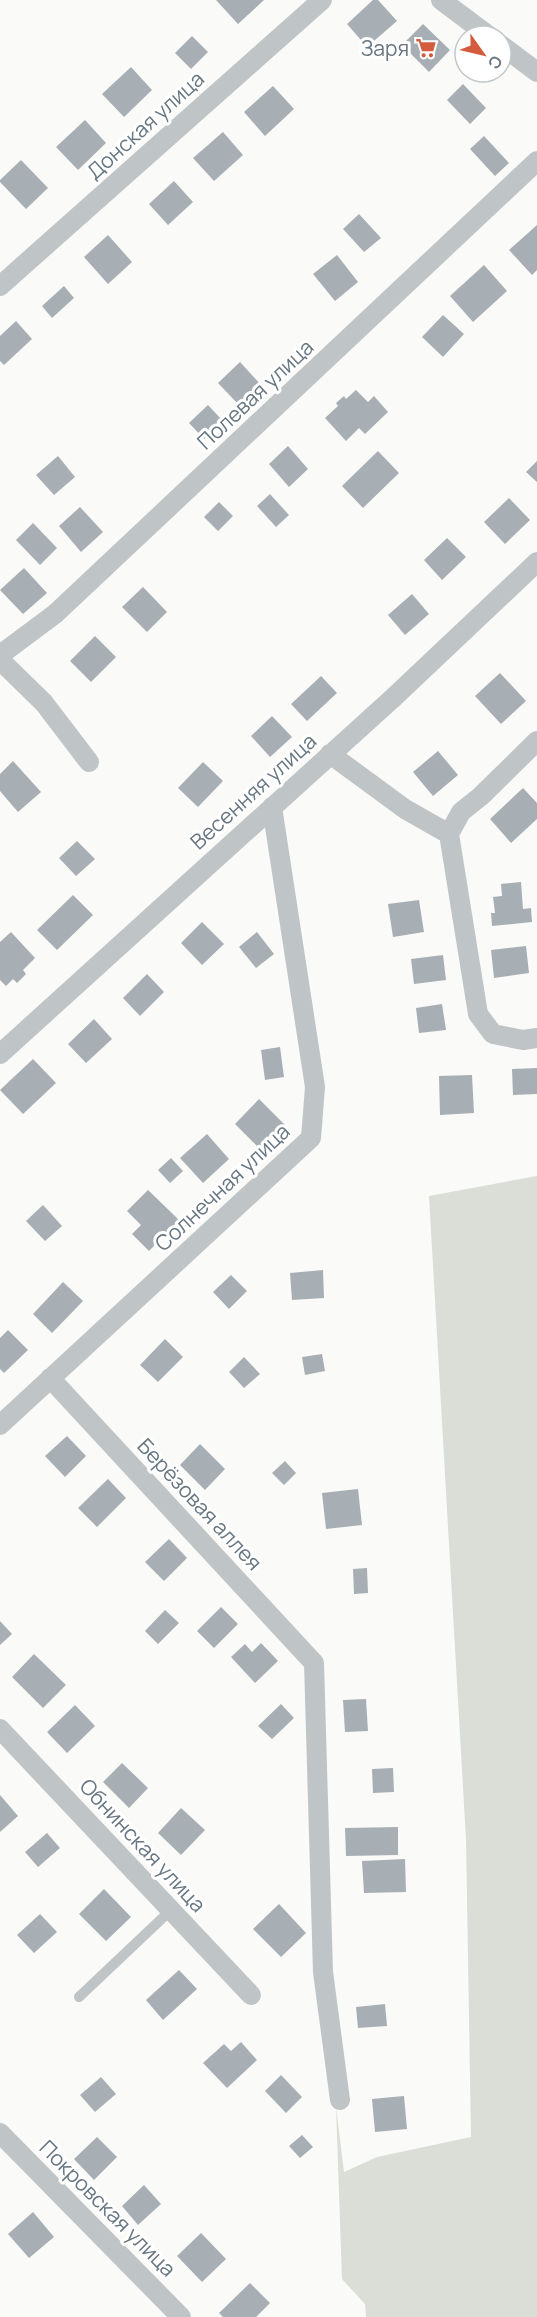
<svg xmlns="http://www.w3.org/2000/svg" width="537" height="2317" font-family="Manrope,sans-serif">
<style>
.green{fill:#daded7}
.building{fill:#a7afb4}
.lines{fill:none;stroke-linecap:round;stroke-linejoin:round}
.service{stroke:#bfc4c7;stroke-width:10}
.minor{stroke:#bfc4c7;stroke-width:20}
.labels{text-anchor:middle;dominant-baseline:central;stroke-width:6;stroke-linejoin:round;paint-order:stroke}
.poi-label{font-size:21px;fill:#677680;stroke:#fff;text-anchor:end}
.street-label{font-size:21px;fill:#677680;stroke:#fff}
</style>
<rect width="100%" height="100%" fill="#fafaf8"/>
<path class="green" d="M537,1176V2317H366L365,2304L342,2279L336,2107L344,2172L377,2157L471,2137L466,1839L429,1196Z"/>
<path class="building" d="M216,0H264L238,24Z
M373,0H378L397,21L367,47L347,24Z
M423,24L450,50L429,72L402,45Z
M192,36L208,52L191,69L175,53Z
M131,67L152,90L124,117L102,94Z
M463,84L486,108L470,124L447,100Z
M273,86L294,109L265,136L244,112Z
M85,120L106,143L78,170L56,147Z
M223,132L243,155L214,181L193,158Z
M484,136L509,163L495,176L470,149Z
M21,160L48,188L26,209L0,182V180Z
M174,181L193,202L168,225L149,204Z
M359,214L381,238L364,252L343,229Z
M537,225V270L532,275L509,250Z
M108,235L132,262L108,284L84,257Z
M337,255L358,282L335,301L313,274Z
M484,265L507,291L473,322L450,296Z
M64,286L74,298L52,318L42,306Z
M443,315L464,334L443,357L422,337Z
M16,321L32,339L4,365L0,361V336Z
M240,362L263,387L241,407L218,383Z
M356,390L368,402L374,396L388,412L365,434L359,428L346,441L325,418L338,406L336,403L344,396L346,399Z
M208,405L223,421L204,439L189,423Z
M288,446L308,469L289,487L269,464Z
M378,451L399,473L363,508L342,486Z
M58,456L75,477L54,495L36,475Z
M537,461V482L526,472Z
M270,494L289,515L276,527L257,506Z
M509,498L530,520L505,544L484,522Z
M219,502L233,516L218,531L204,517Z
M80,507L103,532L81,552L59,526Z
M33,523L57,548L40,565L16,540Z
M447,538L466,557L442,580L424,560Z
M24,568L47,593L23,614L0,590Z
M143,587L167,612L147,632L122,607Z
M412,594L429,614L405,635L388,615Z
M95,636L116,657L91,682L70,661Z
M500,673L526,701L501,724L475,696Z
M321,676L337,693L307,721L291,704Z
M272,716L292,737L270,757L251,736Z
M438,751L458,775L433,796L413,772Z
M13,761L41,792L18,812L0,791V774Z
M203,762L223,781L198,807L178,788Z
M523,788L537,803V819L511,843L490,819Z
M77,841L95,859L76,876L59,858Z
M521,882L523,909L531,908L532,922L492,926L491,913H495L493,897L502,896L501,884Z
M73,895L93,915L57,950L37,930Z
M419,900L424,932L393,937L388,904Z
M202,922L224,944L202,965L181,943Z
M11,932L35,958L23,970L26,974L17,983L13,979L6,986L0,980V942Z
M257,932L274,954L256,968L239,947Z
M526,946L529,973L494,978L491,950Z
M443,955L446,980L414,984L411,959Z
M147,974L164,992L140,1016L123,998Z
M442,1004L446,1030L419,1033L416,1008Z
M94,1019L112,1039L86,1063L68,1044Z
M280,1047L284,1077L265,1080L261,1050Z
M33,1059L56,1083L23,1114L0,1090Z
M537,1068V1094L513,1095L512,1069Z
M472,1075L474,1113L440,1115L439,1076Z
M259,1099L285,1125L260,1149L235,1124Z
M207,1134L229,1159L203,1183L180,1158Z
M171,1158L183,1171L170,1183L158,1170Z
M148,1190L179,1220L149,1251L132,1234L141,1225L127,1211Z
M43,1205L62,1226L45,1241L26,1221Z
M323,1270L324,1298L292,1300L290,1273Z
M231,1275L247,1291L229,1309L213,1292Z
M63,1282L83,1301L52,1333L33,1314Z
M8,1330L28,1350L4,1373L0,1369V1338Z
M165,1339L183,1357L158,1382L140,1365Z
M322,1354L325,1371L305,1375L302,1357Z
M244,1357L260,1374L244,1388L229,1372Z
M67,1436L86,1456L65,1477L45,1456Z
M200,1444L225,1469L205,1490L180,1465Z
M285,1461L296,1473L284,1485L272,1473Z
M108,1479L126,1498L97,1527L78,1508Z
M358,1489L362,1525L326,1529L322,1493Z
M169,1539L187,1558L164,1581L145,1562Z
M367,1568L368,1593L354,1594L353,1569Z
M221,1607L238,1624L214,1648L197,1631Z
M165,1610L179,1623L158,1644L145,1631Z
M0,1621L12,1634L0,1645Z
M261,1643L278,1661L255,1683L231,1657L245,1644L252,1652Z
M34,1654L66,1685L43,1708L12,1677Z
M366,1699L368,1731L345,1732L343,1700Z
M281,1704L294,1718L272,1739L258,1726Z
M75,1705L95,1726L67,1753L47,1732Z
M122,1763L148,1788L129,1808L103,1782Z
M393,1768L394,1792L373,1793L372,1769Z
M0,1795L18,1816L0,1832Z
M181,1808L205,1830L181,1855L158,1833Z
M398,1827V1855L346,1856L345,1828Z
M47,1833L60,1848L38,1867L25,1852Z
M405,1859L406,1892L364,1893L362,1861Z
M104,1889L131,1917L106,1941L79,1914Z
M279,1904L306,1933L281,1957L253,1929Z
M40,1914L57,1932L34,1953L17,1935Z
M179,1970L197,1989L163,2020L146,2000Z
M385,2004L387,2026L358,2028L356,2007Z
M241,2042L257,2060L227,2088L203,2063L224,2044L231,2051Z
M281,2075L302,2097L286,2113L265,2091Z
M101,2077L116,2094L95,2112L80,2095Z
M404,2096L407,2129L375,2132L372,2099Z
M302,2135L313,2147L300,2158L289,2146Z
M97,2137L117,2157L94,2180L74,2159Z
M144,2185L161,2204L138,2225L122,2206Z
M33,2212L54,2237L29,2258L8,2234Z
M201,2233L226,2259L202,2282L177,2256Z
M250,2283L270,2303L256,2317H223L219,2313Z"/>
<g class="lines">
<path class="service" d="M79,1997L171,1910"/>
<path class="minor" d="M441,0L489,36
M501,45L537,72
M0,286L322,0
M0,655L55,614L537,161
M0,660L44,703L89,762
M330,754L405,809L449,834L461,812L481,796L537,741
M449,834L478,1014L493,1034L523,1040L537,1038
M0,1054L393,698L537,562
M50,1378L314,1663L323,1972L340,2100
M0,1425L311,1138L315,1087L272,807
M0,1729L251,1995
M0,2133L181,2317"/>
</g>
<defs>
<g id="supermarket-bare" transform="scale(1.62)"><path d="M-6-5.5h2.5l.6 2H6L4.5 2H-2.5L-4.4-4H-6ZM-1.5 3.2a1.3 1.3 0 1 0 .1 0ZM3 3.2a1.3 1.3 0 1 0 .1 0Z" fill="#d45c3e" stroke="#fff" stroke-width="2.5" paint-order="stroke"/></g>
</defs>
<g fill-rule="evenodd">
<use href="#supermarket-bare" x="426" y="48"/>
</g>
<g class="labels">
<g class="poi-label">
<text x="409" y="48">Заря</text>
</g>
<g class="street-label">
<text transform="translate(145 125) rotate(-42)">Донская улица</text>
<text transform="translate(255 394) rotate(-43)">Полевая улица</text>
<text transform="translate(253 791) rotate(-42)">Весенняя улица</text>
<text transform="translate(222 1187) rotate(-43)">Солнечная улица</text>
<text transform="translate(200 1504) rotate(47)">Берёзовая аллея</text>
<text transform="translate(143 1845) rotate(47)">Обнинская улица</text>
<text transform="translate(108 2208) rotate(45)">Покровская улица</text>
</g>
</g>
<g transform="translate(483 54) rotate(124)"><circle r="28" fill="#ffffff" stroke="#c2c8cc" stroke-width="1.5"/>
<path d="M0-4.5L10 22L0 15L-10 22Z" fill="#d45c3e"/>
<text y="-9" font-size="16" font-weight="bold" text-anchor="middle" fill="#677680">С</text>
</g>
</svg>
